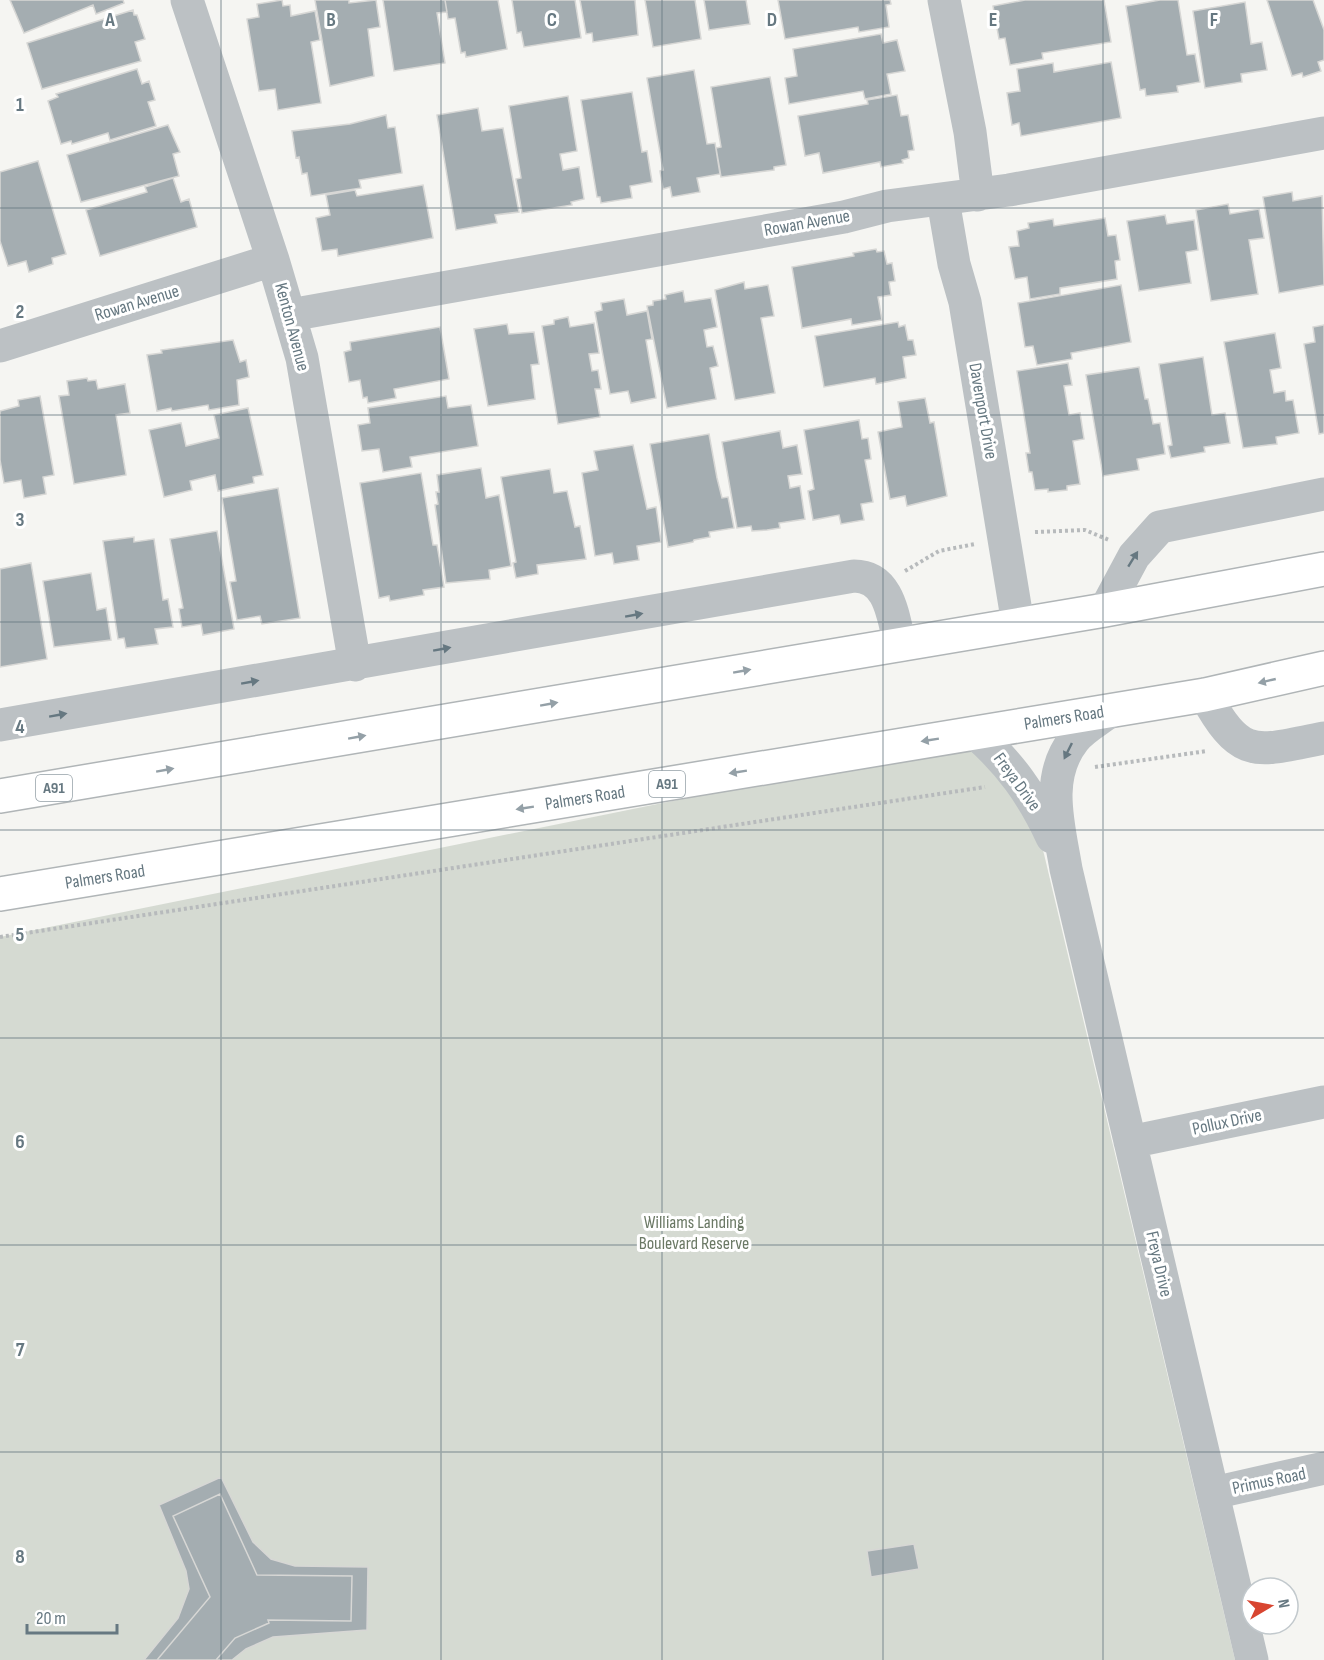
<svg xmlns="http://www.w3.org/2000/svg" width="1324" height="1660" font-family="'Sofia Sans Condensed',sans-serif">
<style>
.green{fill:#d5dad2}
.building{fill:#a4adb1;stroke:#d7d7d5;stroke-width:1.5}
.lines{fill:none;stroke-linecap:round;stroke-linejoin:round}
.highway-casing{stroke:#b0b5b7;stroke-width:36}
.path{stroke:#b7babc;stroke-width:4;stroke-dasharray:3 3;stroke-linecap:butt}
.minor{stroke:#bcc1c4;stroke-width:33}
.highway{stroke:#fff;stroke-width:33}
.oneway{fill:#667881}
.oneway2{fill:#94a0a7}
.grid{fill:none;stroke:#667881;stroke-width:1.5;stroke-opacity:0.55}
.labels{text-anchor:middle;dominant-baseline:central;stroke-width:6;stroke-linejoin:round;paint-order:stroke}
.shield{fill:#fff;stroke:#94a0a7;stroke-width:1.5}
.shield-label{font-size:16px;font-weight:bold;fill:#667881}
.street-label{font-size:18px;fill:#667881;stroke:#fff}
.park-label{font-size:18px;fill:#6b7965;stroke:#fff}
.grid-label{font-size:20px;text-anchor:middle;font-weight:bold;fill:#667881;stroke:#fff;stroke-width:6;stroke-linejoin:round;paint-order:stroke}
</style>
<rect width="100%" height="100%" fill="#f5f5f2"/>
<path class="green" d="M974,740L1034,821L1044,854L1235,1660H0V937Z"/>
<path class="building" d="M10,0H123L124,3L96,14L93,5L24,33Z
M282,0L283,6L290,5L291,16L315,11L320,40L311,42L321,103L278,110L275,89L259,91L247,19L259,17L257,4Z
M315,0H349V3L376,0L380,27L368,29L374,76L330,86Z
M383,0H445L447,12L437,13L445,63L394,71Z
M445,0H498L507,49L466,57L465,52L461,53L455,18L448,19Z
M512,0H575L581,38L524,47L521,32L517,33Z
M580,0H635L638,35L593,42L592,33L586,34Z
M645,0H695L701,39L653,47Z
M704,0H746L750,24L709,30Z
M778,0H890L891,4L886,5L889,27L859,32L858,27L785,39Z
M1025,0H1104L1111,42L1042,53L1043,59L1010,65L1005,38L999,39L993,6Z
M1160,0H1178L1187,55L1195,54L1200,82L1177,86L1178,92L1146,96L1145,89L1140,90L1126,6Z
M1267,0H1313L1324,30V60L1318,62L1321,71L1303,77L1302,73L1292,76Z
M1245,2L1251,44L1262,42L1267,70L1241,74L1242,82L1205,88L1193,11Z
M133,10L134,15H137L145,39L135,42L141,61L42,89L27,43Z
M881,34L883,43L897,40L905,71L887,74L891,94L865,99L863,91L789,104L785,78L797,76L793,49Z
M1111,62L1121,118L1021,136L1019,123L1012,125L1007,93L1020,91L1017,69L1053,63L1054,72Z
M137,69L142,84L149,81L155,100L148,102L156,126L110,140L108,133L72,144L71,141L61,144L48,101L58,97L56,94Z
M694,70L707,144L715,143L720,174L697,178L700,192L672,197L670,187L663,189L660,171L663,170L647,78Z
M770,77L786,165L774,167V170L721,177L716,148L721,147L711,87Z
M632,92L642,152L647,151L652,182L630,186L632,198L601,203L600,197H597L581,100Z
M897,95L901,116L908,115L914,150L908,151L909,158L902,160L903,163L881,167L880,162L823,173L819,153L805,156L798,116L868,104L867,100Z
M568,96L577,151L560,154L563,170L579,167L584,199L571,202L572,205L522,213L516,179L521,178L509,106Z
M478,108L482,131L503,128L519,212L495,215L497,223L456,230L437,115Z
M386,115L388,128L395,127L402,173L359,180L361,188L311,196L307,173L302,174L299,157L296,158L292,131L350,124Z
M168,125L180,152L173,154L179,176L81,202L67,155Z
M38,161L66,254L52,258L53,264L29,272L26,261L8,266L0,241V172Z
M173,178L181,202L189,199L197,227L100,256L86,210L147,192L145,187Z
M423,185L433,238L338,256L337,249L322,251L316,218L330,215L326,195L355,190L357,196Z
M1292,192L1293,201L1322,196L1324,285L1279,293L1263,197Z
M1228,204L1230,214L1259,209L1264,238L1249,240L1258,294L1211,301L1196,210Z
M1165,215L1167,224L1194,220L1198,250L1186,252L1191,283L1139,291L1127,221Z
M1105,218L1108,236L1116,235L1120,260L1115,261L1117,279L1060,288V294L1030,299L1027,277L1015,279L1009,247L1019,246L1017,231L1029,228L1028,223L1053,219L1054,226Z
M876,249L877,252L884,251L887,264L892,263L895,281L889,282L891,295L878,297L882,320L852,325L851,319L802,328L792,267L854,256L853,253Z
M744,282L745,289L768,285L774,316L761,318L775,393L735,400L715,290Z
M1121,285L1131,342L1071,353L1072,359L1037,365L1033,346L1025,347L1018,303Z
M683,291L685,302L711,298L717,327L704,330L707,347L713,346L718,366L710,368L716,399L667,408L647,306L653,305V301L666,299L665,295Z
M624,299L627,315L647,311L652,339L646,340L656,398L631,403L628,391L610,394L595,312L602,310L601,303Z
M568,317L570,327L594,323L599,353L589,354L592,371L598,370L601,389H595L600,417L558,424L542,326L554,324V320Z
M898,322L899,327L905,325L908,340H913L916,355L903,357L906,378L876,384L875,378L824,387L815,336Z
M507,324L509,334L534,332L539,364L531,365L535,399L488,406L474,329Z
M1324,325V433L1319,434L1304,344L1315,342L1313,327Z
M440,327L449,379L394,389L396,398L368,403L367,397L363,398L360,380L349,382L344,352L351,350L350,342Z
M1275,333L1281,368L1270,370L1274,393L1285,391L1286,401L1293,400L1299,433L1276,437L1277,444L1243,448L1224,342Z
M233,340L240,362L246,360L249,377L237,380L239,405L209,410L208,405L172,411L171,408L157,411L147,355L162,353L161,350Z
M1203,357L1212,415L1225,413L1230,443L1204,447L1205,452L1171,458L1168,446L1172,445L1159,364Z
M1068,363L1072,385L1064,386L1069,415L1080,413L1084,439L1073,441L1080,484L1067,486V490L1048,492V489L1035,490L1032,472H1029L1026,453H1030L1017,371Z
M1139,367L1145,399H1148L1153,424L1160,423L1165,454L1137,459L1139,470L1103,476L1086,375Z
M87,378L88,381L96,380L98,389L125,384L130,413L116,415L126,475L74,484L59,396L69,395L67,381Z
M40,396L54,475L43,477L46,494L24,498L21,480L4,483L0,460V411L19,406L18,400Z
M446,396L448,408L471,405L478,446L410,457L412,467L383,472L379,449L362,451L358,425L370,423L368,408Z
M925,398L930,423L934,422L947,496L907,506L905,496L890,499L878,432L902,427L898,402Z
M248,408L263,475L253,477L254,483L218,491L215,475L190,481L192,490L164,497L149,430L181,423L186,446L219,438L214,415Z
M859,420L862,439L868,438L871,459L865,460L873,502L861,504L864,520L841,524L839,515L813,520L808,491L814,489L804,430Z
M780,431L783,448L797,445L802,474L788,476L790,488L800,486L805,519L779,523L780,528L767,530L752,531L751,526L737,528L722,442Z
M709,434L717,478L722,498L728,497L734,528L709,532L710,537L694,540L693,542L668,547L650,444Z
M633,445L647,509L656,507L661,542L637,546L639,560L614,564L612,553L595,556L582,473L598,470L594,451Z
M481,468L486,498L499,495L511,566L489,570L490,579L446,583L435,505L438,504L436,492H439L437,475Z
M550,469L554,493L567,491L575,527L580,526L586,559L537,565L538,574L516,578L513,563L516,562L501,477Z
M421,473L433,545H437L444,587L423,590L424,595L390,601L389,596L379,598L360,483Z
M278,488L300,618L262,624L260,616L237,620L230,582L236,581L222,498Z
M217,531L234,629L203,635L201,624L182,627L179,609L183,608L170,539Z
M134,537V542L154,539L163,600L168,599L173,627L155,629L158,644L126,648L124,638L118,639L103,541Z
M31,563L47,659L0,667V569Z
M91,573L97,610L106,608L111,640L54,647L43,581Z
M221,1477L253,1542L271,1559L295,1566L368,1567L367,1630L273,1637L246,1649L232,1660H216L235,1638L269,1623L268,1620L351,1621L352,1576L257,1575L220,1494L173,1516L210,1597L157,1660H144L178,1618L189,1589L186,1571L159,1505Z
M220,1494L257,1575L352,1576L351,1621L268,1620L269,1623L235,1638L216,1660H157L210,1597L173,1516Z
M914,1544L919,1569L871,1577L867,1551Z"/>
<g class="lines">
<g class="highway-casing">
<path id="highway" d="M0,796L1105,610L1324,569
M0,894L1205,695L1324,668"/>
</g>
<path class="path" d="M1035,532L1085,530L1109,540
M905,571L939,551L975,544
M1095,767L1207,751
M0,937L985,787"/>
<path class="minor" d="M187,0L273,260L302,358L355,665
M944,0L970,132L978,195
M943,200L954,264L965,302L1018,624
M290,315L844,217L887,206L1009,190L1324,133
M0,346L273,260
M1105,610L1134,556L1160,527L1324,494
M1205,695C1242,762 1255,751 1324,738
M1110,711C1099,720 1082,729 1074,740C1044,778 1059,826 1066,869L1252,1660
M0,725L854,576C890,576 893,617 900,645
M975,733C1010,763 1033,796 1052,837
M1130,1142L1324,1102
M1213,1493L1324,1468"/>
<use href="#highway" class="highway"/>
</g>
<defs><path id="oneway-solid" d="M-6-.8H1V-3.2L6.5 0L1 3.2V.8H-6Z" transform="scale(1.5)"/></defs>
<g class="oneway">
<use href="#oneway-solid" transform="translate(1133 559) rotate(-58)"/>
<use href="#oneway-solid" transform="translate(634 615) rotate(-10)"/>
<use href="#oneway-solid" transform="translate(442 649) rotate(-10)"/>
<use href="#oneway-solid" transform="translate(250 682) rotate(-10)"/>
<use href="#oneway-solid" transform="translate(58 715) rotate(-10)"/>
<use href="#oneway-solid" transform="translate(1068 751) rotate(116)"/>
</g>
<g class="oneway2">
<use href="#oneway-solid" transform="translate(742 671) rotate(-10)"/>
<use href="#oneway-solid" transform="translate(1267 681) rotate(167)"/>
<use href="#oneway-solid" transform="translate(549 704) rotate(-10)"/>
<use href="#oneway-solid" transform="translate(357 737) rotate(-10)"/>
<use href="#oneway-solid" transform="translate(930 740) rotate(171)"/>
<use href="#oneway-solid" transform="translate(165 770) rotate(-10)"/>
<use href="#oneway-solid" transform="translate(738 772) rotate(171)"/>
<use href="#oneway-solid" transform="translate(525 808) rotate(171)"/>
</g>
<path class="grid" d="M221,0V1660M441,0V1660M662,0V1660M883,0V1660M1103,0V1660M0,208H1324M0,415H1324M0,622H1324M0,830H1324M0,1038H1324M0,1245H1324M0,1452H1324"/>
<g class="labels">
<g class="shield">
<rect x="649" y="771" width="36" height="26" rx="4.5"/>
<rect x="36" y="775" width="36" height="26" rx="4.5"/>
</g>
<g class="shield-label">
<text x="667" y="784">A91</text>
<text x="54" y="788">A91</text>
</g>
<g class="street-label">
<text transform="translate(807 223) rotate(-10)">Rowan Avenue</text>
<text transform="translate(137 303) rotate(-17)">Rowan Avenue</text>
<text transform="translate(292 327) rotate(75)">Kenton Avenue</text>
<text transform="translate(983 411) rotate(80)">Davenport Drive</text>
<text transform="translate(1064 718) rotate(-9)">Palmers Road</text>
<text transform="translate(1017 782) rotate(54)">Freya Drive</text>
<text transform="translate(585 798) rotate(-9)">Palmers Road</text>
<text transform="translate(105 877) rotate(-9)">Palmers Road</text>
<text transform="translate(1227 1122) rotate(-12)">Pollux Drive</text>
<text transform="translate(1159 1264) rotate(77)">Freya Drive</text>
<text transform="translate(1269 1481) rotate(-12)">Primus Road</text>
</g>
<g class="park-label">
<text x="694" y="1222">Williams Landing<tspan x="694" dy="21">Boulevard Reserve</tspan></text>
</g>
</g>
<g class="grid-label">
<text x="110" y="26">A</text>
<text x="331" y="26">B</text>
<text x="552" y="26">C</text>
<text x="772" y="26">D</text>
<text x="993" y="26">E</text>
<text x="1214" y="26">F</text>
<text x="20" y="111">1</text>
<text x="20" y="318">2</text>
<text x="20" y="526">3</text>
<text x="20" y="733">4</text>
<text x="20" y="941">5</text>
<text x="20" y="1148">6</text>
<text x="20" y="1356">7</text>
<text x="20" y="1563">8</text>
</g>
<g transform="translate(1270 1606) rotate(80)"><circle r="28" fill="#ffffff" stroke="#c2c9cd" stroke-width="1.5"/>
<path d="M0-4.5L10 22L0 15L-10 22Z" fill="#d84530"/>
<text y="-9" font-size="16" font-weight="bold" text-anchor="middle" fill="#667881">N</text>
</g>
<path d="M27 1624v9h90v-9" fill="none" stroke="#667881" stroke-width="3"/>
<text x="36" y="1624" font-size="18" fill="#667881" stroke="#ffffff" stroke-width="4.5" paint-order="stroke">20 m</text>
</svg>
